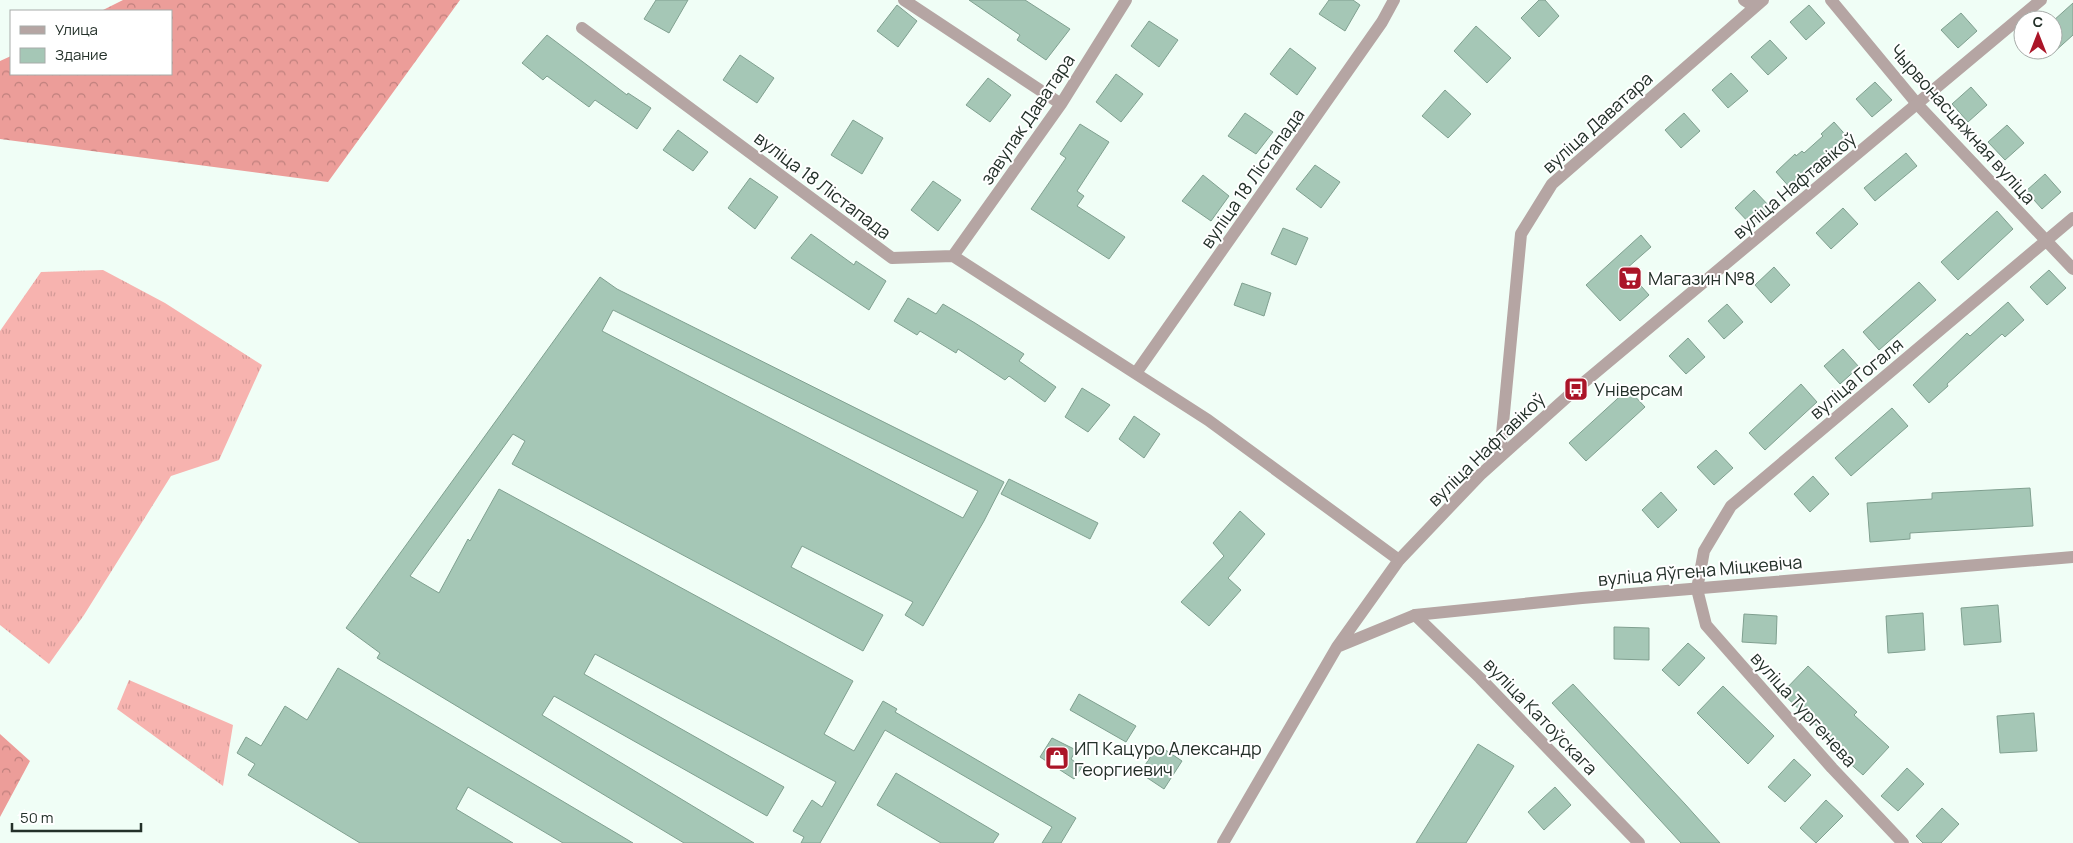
<svg xmlns="http://www.w3.org/2000/svg" width="2073" height="843" font-family="Manrope,sans-serif">
<style>
.grass{fill:url(#grass-tufts)}
.forest{fill:url(#forest-crowns)}
.building{fill:#a5c7b6;stroke:#80a090;fill-rule:evenodd}
.lines{fill:none;stroke-linecap:round;stroke-linejoin:round}
.minor{stroke:#b5a5a3;stroke-width:12}
.tertiary{stroke:#b5a5a3;stroke-width:12}
.labels{text-anchor:middle;dominant-baseline:central;stroke-width:4;stroke-linejoin:round;paint-order:stroke}
.street-label{font-size:18px;fill:#233029;stroke:#fff}
.poi-label{font-size:18px;fill:#233029;stroke:#fff;text-anchor:start}
</style>
<defs>
<pattern id="grass-tufts" width="24" height="20" patternUnits="userSpaceOnUse" patternTransform="scale(1.25)"><rect width="24" height="20" fill="#f7b3af"/><path d="M3 7l-1-3M5 7V3M7 7l1-3M15 17l-1-3M17 17v-4M19 17l1-3" fill="none" stroke="#d39a97"/></pattern>
<pattern id="forest-crowns" width="20" height="18" patternUnits="userSpaceOnUse" patternTransform="scale(1.25)"><rect width="20" height="18" fill="#ec9d99"/><path d="M2 6a3 3 0 1 1 6 0M12 15a3 3 0 1 1 6 0" fill="none" stroke="#bf807d"/></pattern>
</defs>
<rect width="100%" height="100%" fill="#f0fef6"/>
<path class="grass" d="M103,270L165,303L262,365L219,460L171,476L84,615L49,664L0,625V331L41,272Z
M129,680L233,725L223,786L117,709Z"/>
<path class="forest" d="M123,0H460L328,182L0,139V61L11,56V74H171V11H101Z
M0,734L30,761L0,817Z"/>
<path class="building" d="M656,0H688L669,33L644,19Z
M969,0H1025L1070,29L1046,60L1017,40L1020,35Z
M1329,0H1353L1360,5L1345,31L1319,14Z
M1539,0H1545L1559,16L1539,37L1521,18Z
M2073,3V35L2053,53V21Z
M897,5L917,21L898,47L877,31Z
M1809,5L1825,23L1806,40L1790,22Z
M1961,13L1977,31L1958,48L1941,30Z
M1149,21L1178,40L1159,67L1131,46Z
M1476,26L1511,58L1487,83L1454,51Z
M547,35L627,95L628,93L651,108L637,129L595,100L589,107L547,76L543,80L522,63Z
M1770,40L1787,58L1768,75L1751,57Z
M1290,48L1316,68L1297,95L1270,74Z
M740,55L774,78L757,103L723,80Z
M1731,73L1748,91L1728,108L1712,90Z
M1116,74L1143,94L1121,122L1096,102Z
M988,78L1011,95L990,122L966,105Z
M1875,82L1892,100L1872,117L1856,99Z
M1971,87L1987,105L1968,122L1952,104Z
M1445,90L1471,114L1448,138L1422,116Z
M1245,113L1273,132L1256,154L1228,136Z
M1684,113L1700,131L1681,148L1665,130Z
M853,120L883,138L862,174L831,155Z
M1834,122L1850,140L1792,190L1776,172L1795,154L1796,156L1802,151L1804,153L1823,136L1821,134Z
M1080,124L1109,142L1077,191L1084,196L1077,206L1125,237L1109,259L1031,209L1066,158L1060,154Z
M2007,125L2024,143L2005,160L1988,142Z
M678,130L708,152L693,171L663,150Z
M1906,153L1917,166L1875,201L1864,188Z
M1315,165L1340,182L1321,208L1296,189Z
M2045,174L2061,192L2042,209L2026,191Z
M1203,175L1229,196L1211,221L1182,201Z
M750,178L778,197L755,229L728,208Z
M933,181L961,200L938,231L911,210Z
M1754,190L1771,208L1752,226L1735,208Z
M1843,208L1858,224L1831,249L1816,233Z
M1997,211L2013,229L1958,280L1941,262Z
M1283,228L1308,238L1296,265L1271,254Z
M811,234L854,265L856,261L886,281L869,310L791,258Z
M1641,235L1651,247L1626,269L1649,295L1620,321L1586,285Z
M1774,267L1790,285L1771,303L1755,285Z
M2049,270L2066,288L2047,305L2030,287Z
M600,277L617,289L1004,482L984,521L923,626L905,615L913,602L802,546L791,567L883,615L863,651L512,464L525,441L513,434L410,576L439,593L468,539L470,541L499,489L853,681L824,734L854,751L883,701L897,709L895,712L1076,818L1061,843H1042L1052,827L885,730L820,843H801L804,837L793,831L812,800L822,807L836,782L595,654L584,674L784,787L767,816L554,696L542,715L754,843H684L377,658L380,653L346,628ZM613,310L978,491L963,518L602,331Z
M1919,282L1936,300L1879,350L1863,332Z
M1242,283L1271,293L1264,316L1234,305Z
M908,298L936,314L943,304L975,323L1024,354L1019,361L1056,387L1045,402L1009,376L1005,380L958,349L956,353L920,331L917,335L894,321Z
M2008,302L2024,320L2005,337L2002,334L1947,384L1948,386L1929,403L1913,385L1967,333L1970,336Z
M1727,304L1743,322L1724,339L1708,321Z
M1688,338L1705,357L1686,374L1669,356Z
M1843,349L1859,367L1840,384L1824,366Z
M1801,384L1817,402L1765,450L1749,433Z
M1082,388L1110,405L1088,432L1065,417Z
M1628,389L1645,407L1586,461L1569,443Z
M1892,408L1908,426L1851,476L1835,458Z
M1134,416L1160,434L1144,458L1119,439Z
M1716,450L1733,468L1714,485L1697,467Z
M1813,476L1829,494L1810,512L1794,494Z
M1009,479L1098,523L1090,539L1001,494Z
M2030,488L2033,526L1910,533V539L1870,542L1867,503L1932,499V493Z
M1661,492L1677,510L1658,528L1642,510Z
M1240,511L1265,534L1228,578L1241,590L1209,626L1181,602L1224,556L1213,543Z
M1998,605L2001,642L1964,645L1961,608Z
M1923,613L1925,650L1888,653L1886,616Z
M1744,614L1777,616L1776,644L1742,642Z
M1614,627L1649,628V660L1614,659Z
M1688,643L1705,658L1679,686L1662,670Z
M1808,666L1857,712L1854,715L1889,747L1863,775L1846,760L1849,757L1782,693Z
M338,668L633,843H563L468,787L456,809L513,843H360L248,775L255,764L237,753L246,737L261,746L285,706L307,720Z
M1573,684L1685,804L1720,843H1681L1671,832L1552,703Z
M1723,686L1774,736L1748,764L1697,713Z
M1079,694L1136,726L1126,742L1070,710Z
M2034,713L2037,751L2000,753L1997,716Z
M1052,738L1076,750L1071,759L1082,767L1074,779L1040,757Z
M1478,744L1514,766L1466,843H1416Z
M1158,745L1182,761L1164,789L1140,773Z
M1794,759L1811,775L1785,802L1768,787Z
M1907,768L1924,784L1898,811L1881,796Z
M896,773L999,834L993,843H941L877,805Z
M1555,787L1571,805L1544,830L1528,812Z
M1826,800L1843,816L1816,843L1800,828Z
M1942,808L1959,824L1941,843H1923L1916,836Z"/>
<g class="lines">
<path class="minor" d="M904,0L1061,104
M1744,0L1755,7
M1831,0L1918,105L2073,269
M582,28L892,258L953,256L1208,420L1399,560
M953,256L1061,104L1126,0
M1136,373L1382,22L1394,0
M1500,455L1521,234L1552,184L1763,0
M1415,615L1480,678L1639,843
M1903,843L1832,768L1706,625L1697,589L1704,551L1731,506L2073,218"/>
<path class="tertiary" d="M1337,647L1415,615L1582,598L2073,557
M1223,843L1337,647L1399,560L1480,475L1576,389L2041,0"/>
</g>
<defs>
<g id="supermarket-square" transform="scale(1.25)"><rect x="-9" y="-9" width="18" height="18" rx="4" fill="#ab1528" stroke="#fff"/><path d="M-6-5.5h2.5l.6 2H6L4.5 2H-2.5L-4.4-4H-6ZM-1.5 3.2a1.3 1.3 0 1 0 .1 0ZM3 3.2a1.3 1.3 0 1 0 .1 0Z" fill="#fff"/></g>
<g id="bus-square" transform="scale(1.25)"><rect x="-9" y="-9" width="18" height="18" rx="4" fill="#ab1528" stroke="#fff"/><path d="M-5-6H5V4H4V6H2V4H-2V6H-4V4H-5ZM-3.5-4V0h7V-4ZM-3.5 1.2v1.5H-2V1.2ZM2 1.2v1.5H3.5V1.2Z" fill="#fff"/></g>
<g id="shop-square" transform="scale(1.25)"><rect x="-9" y="-9" width="18" height="18" rx="4" fill="#ab1528" stroke="#fff"/><path d="M-5-2.5h2.3a2.7 3.5 0 0 1 5.4 0H5L5.5 6h-11ZM-1.5-2.5h3a1.5 2.3 0 0 0-3 0Z" fill="#fff"/></g>
</defs>
<g fill-rule="evenodd">
<use href="#supermarket-square" x="1630" y="278"/>
<use href="#bus-square" x="1576" y="389"/>
<use href="#shop-square" x="1057" y="758"/>
</g>
<g class="labels">
<g class="street-label">
<text transform="translate(1027 119) rotate(-56)">завулак Даватара</text>
<text transform="translate(1597 122) rotate(-42)">вуліца Даватара</text>
<text transform="translate(1963 124) rotate(48)">Чырвонасцяжная вуліца</text>
<text transform="translate(1252 178) rotate(-55)">вуліца 18 Лістапада</text>
<text transform="translate(823 185) rotate(37)">вуліца 18 Лістапада</text>
<text transform="translate(1794 185) rotate(-40)">вуліца Нафтавікоў</text>
<text transform="translate(1856 378) rotate(-40)">вуліца Гогаля</text>
<text transform="translate(1486 449) rotate(-44)">вуліца Нафтавікоў</text>
<text transform="translate(1700 570) rotate(-5)">вуліца Яўгена Міцкевіча</text>
<text transform="translate(1804 709) rotate(48)">вуліца Тургенева</text>
<text transform="translate(1541 716) rotate(46)">вуліца Катоўскага</text>
</g>
<g class="poi-label">
<text x="1648" y="278">Магазин №8</text>
<text x="1594" y="389">Універсам</text>
<text x="1074" y="748">ИП Кацуро Александр<tspan x="1074" dy="21">Георгиевич</tspan></text>
</g>
</g>
<rect x="10" y="10" width="162" height="65" fill="#ffffff" stroke="#a7aca9"/>
<rect x="20" y="26" width="25" height="8" fill="#b5a5a3" stroke="#a7aca9"/>
<text x="55" y="35" font-size="15" fill="#233029">Улица</text>
<rect x="20" y="48" width="25" height="15" fill="#a5c7b6" stroke="#a7aca9"/>
<text x="55" y="60" font-size="15" fill="#233029">Здание</text>
<g transform="translate(2038 35)"><circle r="24" fill="#ffffff" stroke="#a7aca9"/>
<path d="M0-4L9 19L0 12L-9 19Z" fill="#ab1528"/>
<text y="-8" font-size="14" font-weight="bold" text-anchor="middle" fill="#233029">С</text>
</g>
<path d="M12 823v8h129v-8" fill="none" stroke="#233029" stroke-width="2.5"/>
<text x="20" y="823" font-size="15" fill="#233029" stroke="#ffffff" stroke-width="4" paint-order="stroke">50 m</text>
</svg>
